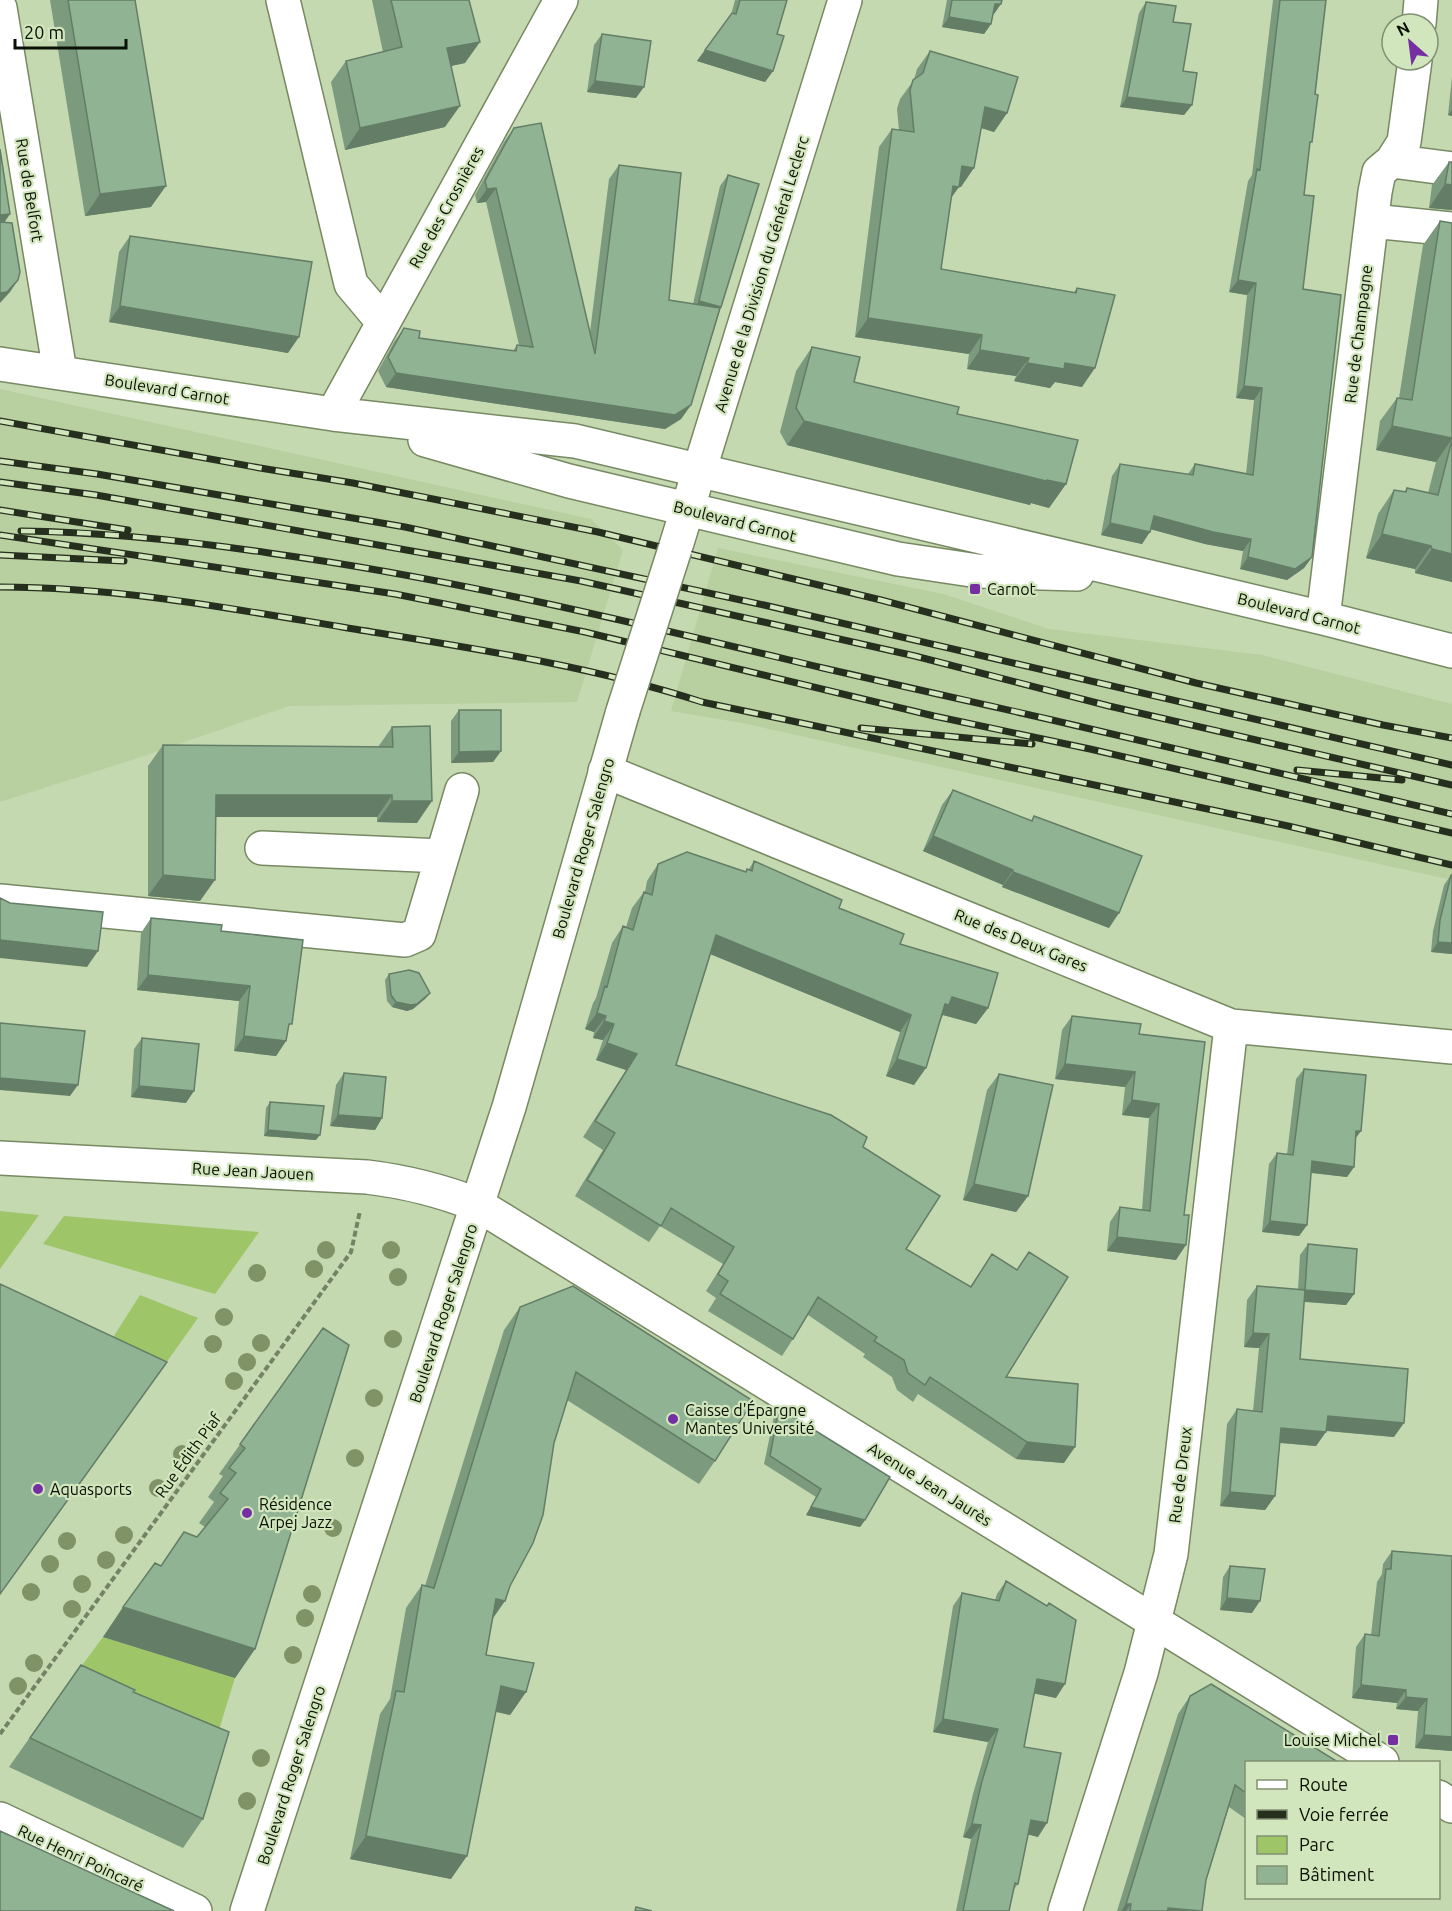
<svg xmlns="http://www.w3.org/2000/svg" width="1452" height="1911" font-family="Ubuntu,sans-serif">
<style>
.built{fill:#b8cf9f}
.green{fill:#9ec669}
.lines{fill:none;stroke-linecap:round;stroke-linejoin:round}
.minor-casing{stroke:#778963;stroke-width:36}
.major-casing{stroke:#778963;stroke-width:36}
.path{stroke:#748265;stroke-width:4;stroke-dasharray:6 3;stroke-linecap:butt}
.minor{stroke:#fff;stroke-width:33}
.major{stroke:#fff;stroke-width:33}
.rail-casing{stroke:#262f1e;stroke-width:7}
.rail{stroke:#d2e6bd;stroke-width:4.5;stroke-dasharray:14;stroke-linecap:butt}
.major-bridge-casing{stroke:#778963;stroke-width:36;stroke-linecap:butt}
.major-bridge{stroke:#fff;stroke-width:33}
.tree{fill:#7f9366}
.wall{fill:#7b9a7e}
.shaded-wall{fill:#647d67}
.building{fill:#8fb393;stroke:#647d67;stroke-width:1.5}
.poi-dot{fill:#752fa3;stroke:#d2e6bd;stroke-width:2}
.labels{text-anchor:middle;dominant-baseline:central;stroke-width:4.5;stroke-linejoin:round;paint-order:stroke}
.street-label{font-size:16px;fill:#0a1104;stroke:#d2e6bd}
.poi-label{font-size:16px;fill:#0a1104;stroke:#d2e6bd;text-anchor:start}
</style>
<rect width="100%" height="100%" fill="#c5d9b0"/>
<path class="built" d="M0,389L591,519L623,550L577,702L289,706L141,757L0,802Z
M718,548L943,594L1049,629L1262,655L1452,704V880L742,723L671,711Z"/>
<path class="green" d="M0,1211L39,1215L0,1269Z
M64,1216L259,1232L215,1294L43,1244Z
M140,1295L198,1318L166,1363L112,1339Z
M103,1637L235,1678L209,1762L60,1695Z"/>
<g class="lines">
<g class="minor-casing">
<path id="minor" d="M283,0L351,284L383,322
M0,8L60,372
M1419,24L1421,0
M1392,161L1452,169
M1372,221L1452,229
M0,364L333,414L575,441L1323,618L1452,651
M333,414L561,0
M425,440L569,481L898,559L978,571L1077,574
M1323,618L1375,192L1379,172L1392,161L1404,142L1415,60
M605,771L1231,1026L1452,1047
M262,848L442,856
M0,901L405,940L419,934L462,790
M0,1158L367,1177C408,1182 440,1190 478,1205
M0,1819L195,1911
M1065,1911L1141,1673L1171,1554L1231,1026"/>
</g>
<g class="major-casing">
<path id="major" d="M675,549L845,0
M478,1205L1382,1762
M1438,1797L1452,1806
M247,1911L509,1107L623,711"/>
</g>
<path class="path" d="M0,1734L351,1252L360,1211"/>
<use href="#minor" class="minor"/>
<use href="#major" class="major"/>
<g class="rail-casing">
<path id="rail" d="M0,421L260,468L353,483L598,532L881,600L1196,683L1383,725L1452,738
M0,461L97,474L405,527L764,605L1452,765
M0,482L96,495L581,581L915,656L1109,706L1452,785
M0,510L128,530
M21,531C104,532 188,541 269,553C457,579 639,624 823,668C899,686 976,702 1052,720C1185,751 1319,782 1452,814
M0,535L395,594L585,632L934,716L1090,749L1452,833
M0,555L124,561
M0,587C116,587 228,608 342,627C463,647 585,664 702,702L1288,826L1452,865
M861,728L1032,744
M1297,770L1402,780"/>
</g>
<use href="#rail" class="rail"/>
<g class="major-bridge-casing">
<path id="major-bridge" d="M623,711L675,549"/>
</g>
<use href="#major-bridge" class="major-bridge"/>
</g>
<g class="tree">
<circle cx="326" cy="1250" r="9"/>
<circle cx="391" cy="1250" r="9"/>
<circle cx="314" cy="1269" r="9"/>
<circle cx="257" cy="1273" r="9"/>
<circle cx="398" cy="1277" r="9"/>
<circle cx="224" cy="1317" r="9"/>
<circle cx="393" cy="1339" r="9"/>
<circle cx="261" cy="1343" r="9"/>
<circle cx="213" cy="1344" r="9"/>
<circle cx="247" cy="1362" r="9"/>
<circle cx="234" cy="1381" r="9"/>
<circle cx="374" cy="1398" r="9"/>
<circle cx="182" cy="1454" r="9"/>
<circle cx="355" cy="1458" r="9"/>
<circle cx="158" cy="1488" r="9"/>
<circle cx="333" cy="1528" r="9"/>
<circle cx="124" cy="1535" r="9"/>
<circle cx="67" cy="1541" r="9"/>
<circle cx="106" cy="1560" r="9"/>
<circle cx="50" cy="1564" r="9"/>
<circle cx="82" cy="1584" r="9"/>
<circle cx="31" cy="1592" r="9"/>
<circle cx="312" cy="1594" r="9"/>
<circle cx="72" cy="1609" r="9"/>
<circle cx="305" cy="1618" r="9"/>
<circle cx="293" cy="1655" r="9"/>
<circle cx="34" cy="1663" r="9"/>
<circle cx="18" cy="1686" r="9"/>
<circle cx="261" cy="1758" r="9"/>
<circle cx="247" cy="1801" r="9"/>
</g>
<path class="wall" d="M50,0H135L151,207L85,216Z
M372,0H469L465,63L451,66L445,127L345,150L331,82L346,61L383,52Z
M735,0H787L777,34L773,71L765,82L697,61L731,15Z
M947,0H1002L994,14H993L991,24L984,34L942,27Z
M1273,0H1326L1304,195L1303,289L1312,557L1304,568L1287,580L1240,569L1243,551L1205,544L1151,529L1142,544L1101,535L1112,476L1120,464L1188,474L1195,464L1246,474L1254,400L1236,398L1247,295L1229,292L1248,181L1252,175Z
M1146,2L1173,22L1183,71L1192,105L1184,115L1120,107L1139,13Z
M602,34L636,98L587,92L594,45Z
M930,51L1007,113L994,132L981,128L961,187L959,186L951,198L941,269L1074,292L1077,288L1082,387L1055,382L1050,388L1014,381L1016,376L967,369L969,354L855,337L879,147L892,129L899,130L897,109L900,99L914,80L917,69Z
M1452,77V116L1448,115Z
M514,128L590,332L609,179L619,165L669,300L693,304L720,186L728,175L721,307L691,405L681,419L665,429L386,387L378,371L394,342L404,328L419,338L513,351L517,345H519L486,202L477,203L475,195L504,142Z
M1449,162H1452V210L1429,208L1432,185Z
M1440,221L1452,223V582L1415,573V569L1366,558L1378,514L1394,490L1404,492L1407,488L1428,493L1436,462L1376,450L1380,421L1397,398H1399L1423,245Z
M130,236L288,353L109,322L119,252Z
M812,347L854,382L957,414L1066,484L1049,508L1031,503L1030,505L787,445L780,432L796,371Z
M459,710L501,751L493,762L451,763V721Z
M392,727L417,823L377,822V817H216L200,901L148,896V766L163,745L378,747Z
M953,790L1031,821L1034,816L1109,928L1002,887L1003,885L923,851L942,805Z
M754,861L839,908L900,944L988,1008L976,1024L943,1015L914,1085L886,1076L900,1032L711,954L676,1065L863,1147L906,1249L970,1287L992,1254L1006,1377L1064,1463L1016,1459L918,1394L913,1402L897,1390L892,1377L863,1357L865,1354L808,1315L793,1339L782,1356L708,1311L716,1298L706,1291L723,1264L660,1226L649,1242L575,1196L603,1150L583,1137L626,1070L596,1060L603,1040L593,1038L594,1032L585,1029L593,1003L596,998L612,943L623,926L626,927L632,908L644,892H645L647,881L658,864L745,872L747,869H749Z
M1451,875L1452,954L1431,952L1433,931L1444,885Z
M151,918L221,931L288,1030L286,1041L276,1056L234,1051L239,1001L137,990L141,933Z
M389,974L426,998L413,1009L407,1011L392,1007L387,1001L385,980Z
M1072,1016L1139,1034L1205,1042L1176,1260L1107,1251L1110,1222L1120,1207L1142,1210L1149,1118L1122,1115L1125,1087L1055,1079L1062,1030Z
M142,1038L186,1103L131,1097L134,1049Z
M1304,1069L1356,1138L1354,1167L1347,1177L1311,1173L1307,1225L1299,1236L1262,1232L1269,1164L1277,1153L1287,1154L1296,1079Z
M344,1073L382,1118L375,1130L330,1126L336,1085Z
M999,1074L1028,1196L1016,1212L963,1200L987,1090Z
M270,1102L316,1140L264,1136L266,1108Z
M1308,1244L1354,1294L1346,1305L1304,1302L1300,1359L1394,1437L1326,1431L1316,1446L1280,1443L1275,1496L1265,1510L1220,1506L1227,1424L1237,1409L1253,1411L1259,1348L1244,1347L1247,1300L1257,1286L1298,1290L1300,1255Z
M520,1307L715,1461L699,1484L567,1400L492,1618L486,1655L526,1692L510,1715L496,1712L451,1879L350,1859L380,1714L390,1699L406,1608L422,1585L425,1586L504,1330Z
M323,1328L255,1649L235,1678L103,1637L161,1566L197,1537L205,1527L199,1523L214,1502L208,1497L223,1476L219,1474Z
M779,1408L865,1520L860,1527L806,1515L816,1497L764,1464L774,1416Z
M1392,1551L1452,1751L1415,1748L1418,1711L1396,1709L1397,1703L1352,1698L1356,1647L1365,1634L1371,1635L1377,1582L1382,1574L1383,1564Z
M1230,1566L1252,1613L1220,1610L1223,1577Z
M1006,1581L1056,1698L1034,1693L1024,1747L1038,1837L1028,1834L1018,1884L1014,1889L1009,1911H956L971,1839L963,1837L973,1794L988,1742L933,1732L953,1606L962,1593L995,1600L997,1594Z
M81,1665L133,1692L203,1819L183,1848L9,1767Z
M1190,1696L1246,1762V1819L1229,1807L1206,1880L1202,1911H1117L1178,1714Z"/>
<path class="shaded-wall" d="M995,4H1001L994,14H988Z
M949,17L991,24L984,34L942,27Z
M480,42L465,63L432,70L447,48Z
M705,50L773,71L765,82L697,61Z
M595,81L644,87L636,98L587,92Z
M1127,97L1192,105L1184,115L1120,107Z
M460,106L445,127L345,150L360,128Z
M985,107L1007,113L994,132L972,125Z
M1452,110V116L1448,115Z
M962,166L974,168L961,187L949,185Z
M1445,184L1452,185V210L1429,208Z
M166,186L151,207L85,216L100,194Z
M953,186L959,187L946,205Z
M496,188L486,202L477,203L487,189Z
M10,214L2,226H0V215Z
M18,280L10,292L0,303V293Z
M1238,280L1256,283L1247,295L1229,292Z
M699,301L721,307L713,318L691,312Z
M120,306L299,337L288,353L109,322Z
M868,318L982,335L969,354L855,337Z
M980,350L1029,358L1016,376L967,369Z
M1027,363H1065L1095,368L1082,387L1055,382L1050,388L1014,381Z
M396,373L691,405L681,419L665,429L386,387Z
M1244,386L1262,388L1254,400L1236,398Z
M804,421L1047,480L1066,484L1049,508L1031,503L1030,505L787,445Z
M1392,426L1452,438V439L1436,462L1376,450Z
M1154,516L1251,539L1243,551L1205,544L1146,528Z
M1110,523L1150,532L1142,544L1101,535Z
M1382,534L1431,546L1415,569L1366,558Z
M1432,549L1452,554V582L1415,573Z
M1248,557H1312L1304,568L1287,580L1240,569Z
M501,751L493,762L451,763L459,752Z
M216,795H392L377,817H201Z
M392,801H432L417,823L377,822Z
M933,836L1013,870L1003,885L923,851Z
M1013,872L1119,913L1109,928L1002,887Z
M163,875L215,880L200,901L148,896Z
M716,935L911,1015L900,1032L705,952Z
M0,940L98,951L87,967L0,958Z
M1438,942L1452,943V954L1431,952Z
M148,975L250,986L239,1001L137,990Z
M430,993L426,998L413,1009L407,1011L392,1007L396,1002Z
M952,997L988,1008L976,1024L943,1015L937,1022L945,1004Z
M597,1013L606,1016L594,1032L585,1029Z
M604,1021L614,1024L603,1040L593,1038Z
M244,1036L286,1041L276,1056L234,1051Z
M607,1043L637,1054L626,1070L596,1060Z
M897,1059L926,1068L914,1085L886,1076Z
M1065,1064L1135,1072L1125,1087L1055,1079Z
M0,1078L78,1085L70,1096L0,1090Z
M139,1086L194,1091L186,1103L131,1097Z
M1132,1100L1159,1104L1149,1118L1122,1115Z
M338,1115L382,1118L375,1130L330,1126Z
M268,1130L320,1135L316,1140L264,1136Z
M1356,1131H1361L1353,1142Z
M1312,1161L1354,1167L1347,1177L1305,1172Z
M974,1184L1028,1196L1016,1212L963,1200Z
M1270,1221L1307,1225L1299,1236L1262,1232Z
M1117,1237L1186,1245L1176,1260L1107,1251Z
M1305,1290L1354,1294L1346,1305L1297,1301Z
M1253,1333L1269,1334L1259,1348L1244,1347Z
M1328,1416L1404,1423L1394,1437L1318,1430Z
M1281,1428L1326,1432L1316,1446L1271,1442Z
M1027,1442L1075,1447L1064,1463L1016,1459Z
M1230,1492L1275,1496L1265,1510L1220,1506Z
M811,1507L865,1520L860,1527L806,1515Z
M1227,1598L1260,1601L1252,1613L1220,1610Z
M496,1599L505,1601L489,1624Z
M123,1607L255,1649L235,1678L103,1637Z
M1037,1679L1065,1684L1056,1698L1027,1692Z
M1361,1685L1406,1690L1397,1703L1352,1698Z
M501,1686L526,1692L510,1715L485,1709Z
M1406,1697L1427,1699L1418,1711L1396,1709Z
M943,1719L998,1729L988,1742L933,1732Z
M1424,1735L1452,1737V1751L1415,1748Z
M1031,1820L1047,1823L1038,1837L1022,1833Z
M972,1824L981,1825L971,1839L963,1837Z
M366,1836L467,1856L451,1879L350,1859Z
M1126,1904H1131L1126,1911H1121Z
M1168,1908L1195,1911H1166Z"/>
<path class="building" d="M68,0H135L166,186L100,194Z
M391,0H469L480,42L447,48L460,106L360,128L346,61L402,47Z
M740,0H787L777,34L784,36L773,71L705,50L732,13L736,14Z
M952,0H1002L1001,4H995L991,24L949,17Z
M1280,0H1326L1315,94L1318,95L1315,118L1312,142H1310L1304,195L1314,196L1303,289L1341,295L1312,557L1295,569L1248,557L1251,539L1213,532L1154,516L1150,532L1110,523L1120,464L1193,475L1195,464L1253,475L1262,388L1244,386L1256,283L1238,280L1257,169L1260,170Z
M1146,2L1176,6L1173,22L1191,24L1183,71L1197,73L1192,105L1127,97Z
M602,34L651,41L644,87L595,81Z
M930,51L1018,77L1007,113L985,107L974,168L962,166L959,187L953,186L941,269L1076,293L1077,288L1115,295L1095,368L1065,363L1064,369L1027,363L1029,358L980,350L982,335L868,318L892,129L914,132L910,90L913,80L923,73Z
M541,123L595,354L619,165L681,173L669,300L720,308L691,405L675,415L396,373L388,357L404,328L420,331L419,338L516,351L517,345L533,347L496,188L487,189L485,181L514,128Z
M0,149L10,214L0,215Z
M1449,162H1452V185L1445,184Z
M728,175L759,184L721,307L699,301Z
M1440,221L1452,223V438L1392,426L1397,398L1412,400Z
M0,222L12,223L20,272L18,280L7,292L0,293Z
M130,236L312,262L299,337L120,306Z
M812,347L860,357L854,382L959,407L957,414L1078,440L1066,484L1047,480L1046,481L804,421L796,408Z
M1452,440V554L1432,549L1431,546L1382,534L1394,490L1406,492L1407,488L1438,495Z
M459,710H501V751L459,752Z
M430,726L432,801H392V795H216L215,880L163,875V745L393,747L392,727Z
M953,790L1032,821L1034,816L1142,856L1119,913L1013,872V870L933,836Z
M687,852L746,872L747,869L752,871L754,861L842,900L839,908L904,934L900,944L998,973L988,1008L952,997L949,1005L945,1004L926,1068L897,1059L911,1015L716,935L676,1065L831,1115L867,1137L863,1147L940,1196L906,1249L971,1287L992,1254L1017,1270L1029,1252L1068,1277L1006,1377L1078,1384L1075,1447L1027,1442L930,1377L925,1385L908,1373L904,1360L874,1341L877,1337L818,1297L793,1339L720,1294L728,1281L718,1274L734,1247L671,1208L661,1226L587,1180L615,1133L595,1121L637,1054L607,1043L614,1024L604,1021L606,1016L597,1013L605,986L607,987L623,926L633,930L644,892L652,895L658,864Z
M1451,875H1452V943L1438,942L1440,920Z
M0,898L10,903L103,912L98,951L0,940Z
M151,918L222,925L221,931L303,940L292,1024H289L286,1041L244,1036L250,986L148,975Z
M409,970L419,973L430,993L417,1004L411,1005L396,1002L391,995L389,974Z
M1072,1016L1141,1024L1139,1034L1205,1042L1184,1215H1189L1186,1245L1117,1237L1120,1207L1150,1211L1159,1104L1132,1100L1135,1072L1065,1064Z
M0,1023L85,1031L78,1085L0,1078Z
M142,1038L199,1044L194,1091L139,1086Z
M1304,1069L1366,1075L1361,1131H1356L1354,1167L1312,1161L1307,1225L1270,1221L1277,1153L1293,1155Z
M344,1073L386,1077L382,1118L338,1115Z
M999,1074L1053,1085L1028,1196L974,1184Z
M270,1102L324,1106L320,1135L268,1130Z
M1308,1244L1357,1249L1354,1294L1305,1290Z
M0,1284L167,1362L0,1594Z
M573,1286L753,1401L715,1461L576,1372L554,1443L543,1515L533,1543L510,1586L505,1601L496,1599L486,1655L534,1663L526,1692L501,1686L467,1856L366,1836L396,1691L404,1692L422,1585L434,1588L520,1307Z
M1257,1286L1305,1290L1300,1359L1408,1369L1404,1423L1328,1416L1326,1432L1281,1428L1275,1496L1230,1492L1237,1409L1262,1412L1269,1334L1253,1333Z
M323,1328L349,1345L255,1649L123,1607L155,1563L161,1566L184,1532L197,1537L228,1499L220,1493L236,1473L229,1468L245,1448L240,1444Z
M779,1408L890,1477L865,1520L811,1507L821,1489L770,1456Z
M1392,1551L1452,1556V1737L1424,1735L1427,1699L1406,1697V1690L1361,1685L1365,1634L1379,1636L1386,1569H1391Z
M1230,1566L1265,1569L1260,1601L1227,1598Z
M1006,1581L1047,1606L1049,1603L1076,1620L1065,1684L1037,1679L1024,1747L1061,1753L1047,1823L1031,1820L1018,1884L1015,1883L1009,1911H963L981,1825L972,1824L982,1781L998,1729L943,1719L962,1593L999,1601Z
M81,1665L135,1690L133,1692L229,1732L203,1819L30,1738Z
M1211,1684L1338,1762H1246V1793L1235,1785L1206,1880L1202,1911L1168,1908V1911H1130L1131,1904H1126L1190,1696Z
M0,1831L174,1911H0Z
M636,1907L652,1911H635Z"/>
<g class="poi-dot">
<rect x="969" y="583" width="12" height="12" rx="3"/>
<circle cx="673" cy="1419" r="6"/>
<circle cx="38" cy="1489" r="6"/>
<circle cx="247" cy="1513" r="6"/>
<rect x="1387" y="1734" width="12" height="12" rx="3"/>
</g>
<g class="labels">
<g class="street-label">
<text transform="translate(30 190) rotate(81)">Rue de Belfort</text>
<text transform="translate(446 207) rotate(-61)">Rue des Crosnières</text>
<text transform="translate(761 274) rotate(-73)">Avenue de la Division du Général Leclerc</text>
<text transform="translate(1358 334) rotate(-83)">Rue de Champagne</text>
<text transform="translate(167 389) rotate(9)">Boulevard Carnot</text>
<text transform="translate(735 521) rotate(14)">Boulevard Carnot</text>
<text transform="translate(1299 613) rotate(14)">Boulevard Carnot</text>
<text transform="translate(583 848) rotate(-74)">Boulevard Roger Salengro</text>
<text transform="translate(1021 940) rotate(22)">Rue des Deux Gares</text>
<text transform="translate(253 1171) rotate(3)">Rue Jean Jaouen</text>
<text transform="translate(443 1313) rotate(-72)">Boulevard Roger Salengro</text>
<text transform="translate(188 1455) rotate(-54)">Rue Édith Piaf</text>
<text transform="translate(1180 1475) rotate(-83)">Rue de Dreux</text>
<text transform="translate(930 1484) rotate(32)">Avenue Jean Jaurès</text>
<text transform="translate(291 1775) rotate(-72)">Boulevard Roger Salengro</text>
<text transform="translate(81 1858) rotate(25)">Rue Henri Poincaré</text>
</g>
<g class="poi-label">
<text x="987" y="589">Carnot</text>
<text x="685" y="1410">Caisse d'Épargne<tspan x="685" dy="18">Mantes Université</tspan></text>
<text x="50" y="1489">Aquasports</text>
<text x="259" y="1504">Résidence<tspan x="259" dy="18">Arpej Jazz</tspan></text>
<text x="1381" y="1740" text-anchor="end">Louise Michel</text>
</g>
</g>
<rect x="1245" y="1761" width="195" height="138" fill="#d2e6bd" stroke="#829173" stroke-width="1.5"/>
<rect x="1257" y="1780" width="30" height="9" fill="#ffffff" stroke="#829173" stroke-width="1.5"/>
<text x="1299" y="1791" font-size="18" fill="#0a1104">Route</text>
<rect x="1257" y="1810" width="30" height="9" fill="#262f1e" stroke="#829173" stroke-width="1.5"/>
<text x="1299" y="1821" font-size="18" fill="#0a1104">Voie ferrée</text>
<rect x="1257" y="1836" width="30" height="18" fill="#9ec669" stroke="#829173" stroke-width="1.5"/>
<text x="1299" y="1851" font-size="18" fill="#0a1104">Parc</text>
<rect x="1257" y="1866" width="30" height="18" fill="#8fb393" stroke="#829173" stroke-width="1.5"/>
<text x="1299" y="1881" font-size="18" fill="#0a1104">Bâtiment</text>
<g transform="translate(1410 42) rotate(332)"><circle r="28" fill="#d2e6bd" stroke="#829173" stroke-width="1.5"/>
<path d="M0-4.5L10 22L0 15L-10 22Z" fill="#752fa3"/>
<text y="-9" font-size="16" font-weight="bold" text-anchor="middle" fill="#0a1104">N</text>
</g>
<path d="M15 39v9h111v-9" fill="none" stroke="#0a1104" stroke-width="3"/>
<text x="24" y="39" font-size="18" fill="#0a1104" stroke="#d2e6bd" stroke-width="4.5" paint-order="stroke">20 m</text>
</svg>
